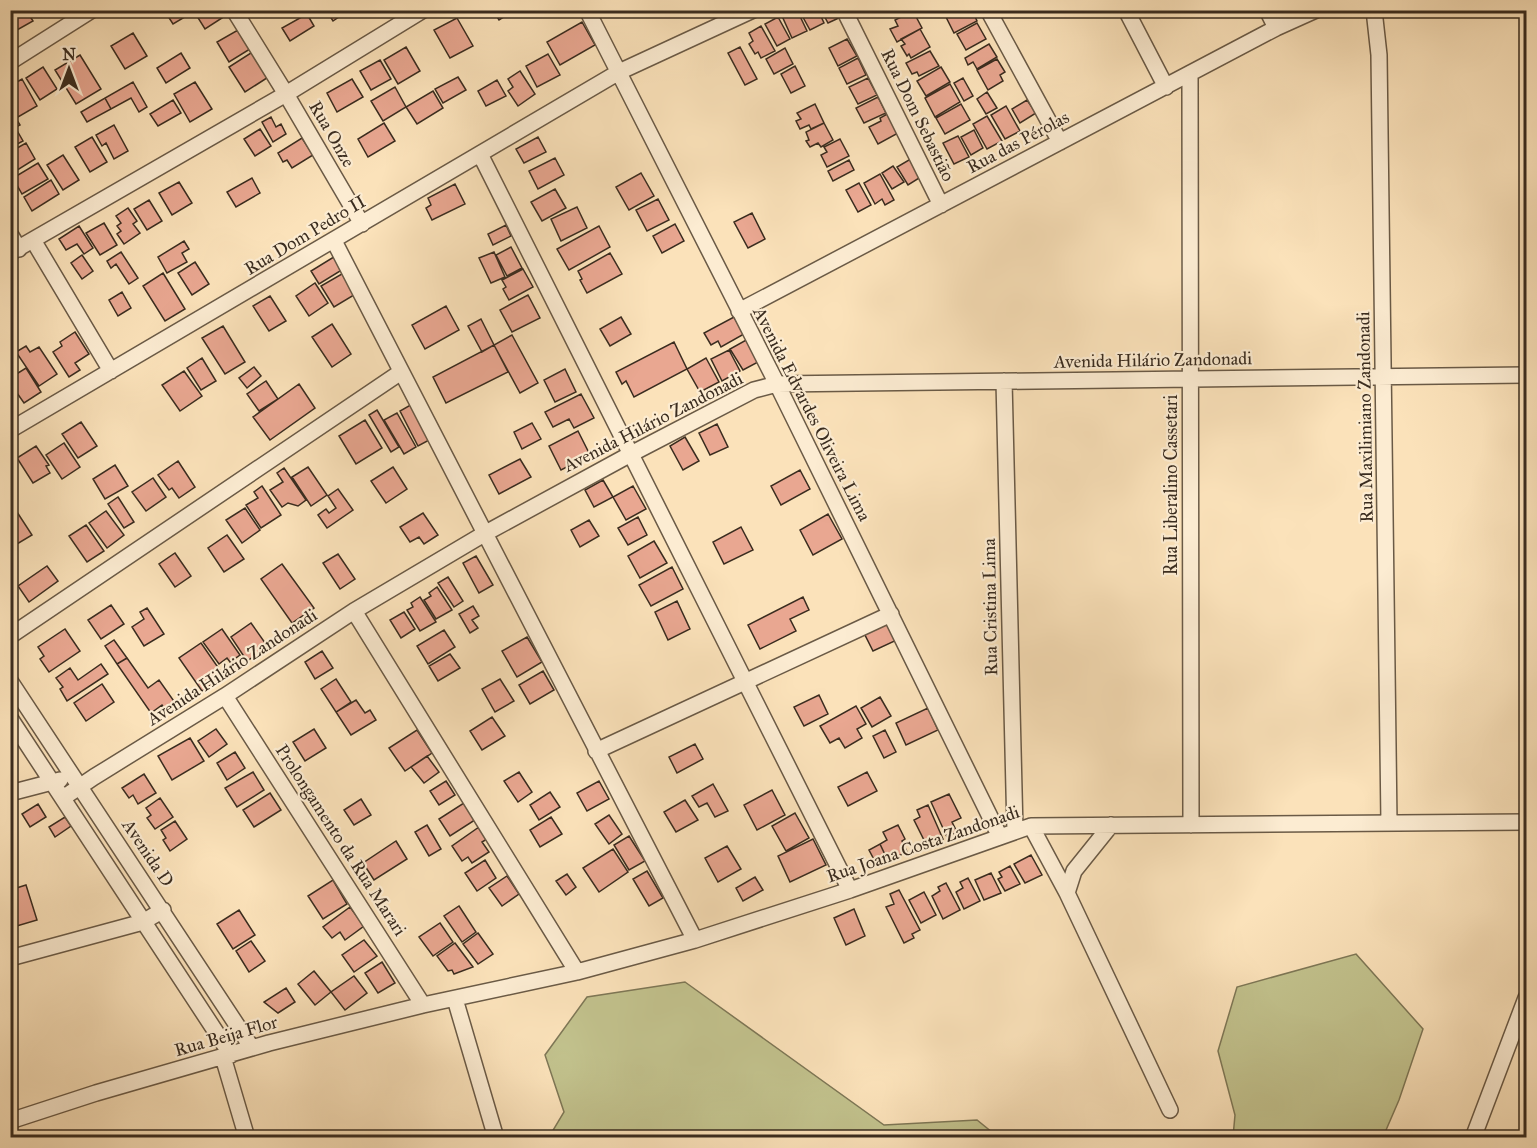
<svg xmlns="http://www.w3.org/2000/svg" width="1537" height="1148" font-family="'IM FELL Great Primer',serif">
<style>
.green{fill:#c2c28d;stroke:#7e7756;stroke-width:1.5}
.building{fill:#e9a791;stroke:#3a2c1f;stroke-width:1.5}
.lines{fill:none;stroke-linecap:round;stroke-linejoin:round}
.minor-casing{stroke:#6a5a46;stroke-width:18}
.minor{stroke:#fcecd2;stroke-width:15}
.labels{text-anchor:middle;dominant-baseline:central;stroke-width:4.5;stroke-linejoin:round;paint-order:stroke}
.street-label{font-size:18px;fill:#3a2c1f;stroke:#fcecd2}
</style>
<rect width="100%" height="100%" fill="#fbe2ba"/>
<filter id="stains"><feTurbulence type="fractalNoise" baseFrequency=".00333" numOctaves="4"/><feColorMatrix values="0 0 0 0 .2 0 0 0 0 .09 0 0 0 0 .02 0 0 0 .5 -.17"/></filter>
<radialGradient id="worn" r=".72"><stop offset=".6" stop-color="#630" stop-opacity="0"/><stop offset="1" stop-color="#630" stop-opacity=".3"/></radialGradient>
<path class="green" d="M1356,954L1423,1029L1399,1100L1383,1137H1233L1235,1115L1218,1051L1237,987Z
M685,982L884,1125L977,1120L998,1137H549L564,1112L545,1055L587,997Z"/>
<path class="building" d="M10,10H26L33,21L17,30L10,20Z
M164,10H189L190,14L173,24Z
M199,10H220L218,12L222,18L205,29L195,13Z
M326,10H349L333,21Z
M493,10H515L499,20Z
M793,10H797L807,31L792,38L782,16Z
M799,10H818L824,23L810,30Z
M821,10H841L843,16L828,23Z
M959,10H972L977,21L954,33L946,17Z
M913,11L922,28L897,42L890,29L898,26L895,20Z
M307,14L314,26L290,41L282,28Z
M778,17L790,39L777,46L765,24Z
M457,18L473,46L450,58L434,30Z
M582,22L595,45L560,65L547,42Z
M977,23L986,39L966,50L957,34Z
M761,26L775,51L761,58L758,52L755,54L749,44L753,41L749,33Z
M920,29L930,47L911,58L909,54L907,56L901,46L905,44L901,39Z
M238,30L250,49L229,62L217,42Z
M133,33L147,56L125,69L111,46Z
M847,39L857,56L838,66L829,48Z
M989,44L997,57L977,69L973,62L968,65L965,58Z
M406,47L420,71L398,84L384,60Z
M740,47L757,79L745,85L728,53Z
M785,48L793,64L774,74L766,59Z
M254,51L270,76L245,92L229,67Z
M930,51L939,66L919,76L917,72L912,74L906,63Z
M181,53L190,68L166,83L157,68Z
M548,54L560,75L537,87L526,66Z
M80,55L101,89L76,104L55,70Z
M858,58L866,75L847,84L839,68Z
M997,59L1005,72L1000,75L1003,81L988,90L977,70Z
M380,60L391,79L371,90L360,71Z
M795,66L805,86L791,93L781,74Z
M43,67L57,89L40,100L26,78Z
M941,67L950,82L926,96L917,81Z
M520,71L535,94L518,106L508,91L513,87L508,79Z
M458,77L466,90L443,103L435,89Z
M868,78L877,95L858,104L849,87Z
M963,78L973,96L964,101L954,83Z
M22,79L37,106L18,117L10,104V86Z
M352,79L363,97L337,112L327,93Z
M497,80L506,96L486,106L478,91Z
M133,82L147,107L139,112L131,98L111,109L105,98Z
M195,82L212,109L190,122L174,94Z
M950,84L960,102L935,117L925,98Z
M395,87L406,107L383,121L371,101Z
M433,91L443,108L417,124L406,107Z
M987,92L997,108L986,114L977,99Z
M878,97L886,113L864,123L856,108Z
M105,98L111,109L87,122L81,112Z
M173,100L181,113L158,126L150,114Z
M1027,100L1036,113L1020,123L1012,109Z
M815,104L824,123L811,129L809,125L800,129L796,121L801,119L797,113Z
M961,104L970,120L945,134L936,118Z
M1006,106L1020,131L1005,139L991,115Z
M12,112L20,125L10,130V113Z
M889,113L900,132L878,144L869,127L881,121L880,118Z
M987,116L1002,141L987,149L973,124Z
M271,117L276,127L281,124L286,134L273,142L262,122Z
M384,123L395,141L368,157L358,139Z
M824,123L833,140L821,147L818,143L810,147L806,141L809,140L806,132Z
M114,125L128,151L114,159L106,143L102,146L96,135Z
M15,127L23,141L10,148V130Z
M260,129L271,146L255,156L244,139Z
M974,130L983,148L971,155L961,137Z
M958,136L969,157L954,164L943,143Z
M92,137L107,162L90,172L75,147Z
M538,137L546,152L524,163L516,149Z
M302,138L313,155L292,168L287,160L283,162L278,153Z
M840,139L849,156L827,167L821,155L827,152L824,147Z
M26,143L35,159L11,174L10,152Z
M63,155L79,180L63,190L47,165Z
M914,157L924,175L908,185L897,167Z
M555,158L564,175L538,189L529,171Z
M849,160L854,170L833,181L828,171Z
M38,163L48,179L22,194L13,178Z
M893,166L904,182L892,189L882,173Z
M641,173L654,196L629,210L616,187Z
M880,174L894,200L885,205L882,199L875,204L864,183Z
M252,178L260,193L236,207L227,192Z
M51,180L59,194L32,211L24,197Z
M179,182L192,203L172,215L159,193Z
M859,183L871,205L858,212L846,190Z
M455,184L465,204L432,220L426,208L431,205L428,198Z
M555,189L566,208L542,221L531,202Z
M658,199L669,220L647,231L636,210Z
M149,200L162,221L147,230L134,209Z
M577,207L587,228L561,241L551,219Z
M128,208L137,221L133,224L140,233L124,244L117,234L121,231L117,226L121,223L116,216Z
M752,213L765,239L748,248L734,222Z
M104,223L117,245L100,255L86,233Z
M675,224L684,241L662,253L653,236Z
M506,225L511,236L493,245L488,234Z
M79,226L93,248L84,254L77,244L66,250L59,239Z
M599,226L610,247L569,270L557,249Z
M184,241L189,249L182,253L187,262L167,273L158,257Z
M511,247L522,268L507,276L496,255Z
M121,252L138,278L129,284L116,264L111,268L107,261Z
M494,252L505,277L491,283L479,258Z
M610,253L622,274L587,293L580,280L582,279L578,271Z
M82,255L93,271L82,279L71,263Z
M337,255L345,268L319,284L311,271Z
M195,262L209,284L192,295L178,273Z
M523,269L533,287L509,300L503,289L506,287L502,280Z
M347,271L359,292L334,307L321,286Z
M163,273L185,309L165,321L143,286Z
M315,283L328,303L309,316L296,296Z
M122,292L131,308L118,316L109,300Z
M528,295L540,318L512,332L500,310Z
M270,296L286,321L269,331L253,306Z
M446,306L459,330L425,349L412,325Z
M621,317L631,334L610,346L600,329Z
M734,317L744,334L721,347L718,341L711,345L704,333Z
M481,319L494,345L482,352L468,326Z
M332,324L351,354L332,367L312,337Z
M223,326L245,362L225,374L202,338Z
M75,332L89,354L75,363L80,370L69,377L53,352L62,346L60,342Z
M512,335L538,383L520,393L494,345Z
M748,339L760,361L743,370L730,349Z
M674,342L687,369L634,397L626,381L622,384L616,372Z
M494,345L508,372L446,403L433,377Z
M26,346L30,352L39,347L57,374L39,386L16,352Z
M729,350L740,371L722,381L711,359Z
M202,358L216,381L201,390L187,368Z
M706,358L719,382L700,392L687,369Z
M254,367L261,376L247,388L239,378Z
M26,368L41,392L24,403L10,383V378Z
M565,369L576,392L555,402L544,380Z
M184,371L202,396L180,411L162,385Z
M266,381L278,399L259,411L247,394Z
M299,384L315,408L270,440L253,417Z
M581,394L594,418L574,428L569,419L553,427L545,412Z
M414,403L433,438L418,446L400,411Z
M377,410L399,447L391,452L369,415Z
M397,413L416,447L404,454L384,420Z
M365,420L382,448L356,464L339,436Z
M81,422L97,446L78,458L62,434Z
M532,423L541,439L522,449L514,432Z
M717,424L728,447L710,455L699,433Z
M578,431L590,455L561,470L549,446Z
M685,437L699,461L683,470L670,446Z
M64,443L80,467L62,479L46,455Z
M36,446L49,465L46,466L50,473L33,483L17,458Z
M520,459L531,477L499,494L489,475Z
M178,461L195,487L179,498L172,488L169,490L158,475Z
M115,465L128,486L105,499L93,479Z
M308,467L327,495L311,506L292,477Z
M393,467L407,489L386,503L371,481Z
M284,468L306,500L298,506L288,503L282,507L270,490L283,482L277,473Z
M800,470L810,489L781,505L771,486Z
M153,478L166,497L146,511L132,492Z
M603,480L613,497L594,507L585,490Z
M262,486L281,515L261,528L246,505L258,498L254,492Z
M633,486L646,509L626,520L613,497Z
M338,489L353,510L327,528L318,515L326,509L329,513L336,508L328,496Z
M118,497L134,522L124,528L108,504Z
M245,508L260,530L242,543L226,520Z
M106,511L124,535L107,548L89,523Z
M17,512L32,535L17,544L10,534V516Z
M423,513L438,535L424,544L419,537L410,542L400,527Z
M828,514L842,539L813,555L800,530Z
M638,517L647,535L628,545L618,528Z
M589,520L599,536L580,547L571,530Z
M86,525L104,551L87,562L69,536Z
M741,527L753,550L724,564L713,542Z
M227,535L244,559L224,572L208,548Z
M654,541L667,563L640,578L628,556Z
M175,553L191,576L175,587L159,564Z
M338,554L355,579L340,589L323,563Z
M476,556L493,585L479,593L463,563Z
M282,564L314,608L292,623L261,579Z
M47,566L58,581L29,602L18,586Z
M672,567L683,589L651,606L639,585Z
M448,577L463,601L454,607L438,583Z
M437,587L452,610L436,619L424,600L431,596L429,593Z
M420,597L436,622L420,631L407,610L413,607L411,603Z
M803,597L809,610L790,619L796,631L760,649L748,625Z
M677,601L690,629L668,640L655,612Z
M111,605L124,624L101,639L88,620Z
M473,606L479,616L472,620L478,628L470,633L459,614Z
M147,608L164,634L144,646L132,627L144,619L140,612Z
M404,612L415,629L401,638L390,620Z
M890,621L899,639L873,651L864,633Z
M251,623L268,647L247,661L231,637Z
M65,629L80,651L49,672L40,659L44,656L38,647Z
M222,629L240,655L230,662L227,658L219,664L203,642Z
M444,630L455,647L428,664L417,646Z
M527,637L542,662L517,677L502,651Z
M114,640L127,658L117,664L105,646Z
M201,643L224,676L202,691L179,658Z
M322,651L333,668L315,679L305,662Z
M450,654L460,668L438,681L429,666Z
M127,658L148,688L159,680L176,704L166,711L162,705L151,713L117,664Z
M101,664L108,674L67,701L60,689L63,687L56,678L70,668L78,680Z
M543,671L554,690L530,704L519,685Z
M336,679L351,702L336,712L321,689Z
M500,679L514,701L495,712L482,689Z
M102,684L114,702L86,721L74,703Z
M819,695L828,714L804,726L794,707Z
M880,697L891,716L872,727L861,708Z
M356,700L365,713L370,710L376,720L351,735L336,712Z
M856,706L866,724L857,729L862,738L845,748L839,738L830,743L820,726Z
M928,708L938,730L906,745L896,723Z
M492,717L505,736L482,750L470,731Z
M216,729L227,744L209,757L198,741Z
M314,729L326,748L305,761L293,742Z
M417,730L432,753L405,771L389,748Z
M885,730L896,752L884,758L873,736Z
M190,738L204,761L172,780L158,756Z
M695,744L703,759L677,773L669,757Z
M235,752L245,768L227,780L217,763Z
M427,756L439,772L424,783L411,767Z
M253,772L264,790L237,807L225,788Z
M519,772L532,792L518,802L504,781Z
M867,772L877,791L848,806L838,787Z
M144,774L156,793L138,804L133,795L129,798L122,788Z
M446,781L455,795L439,805L430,791Z
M599,781L609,799L587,811L577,793Z
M713,784L728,811L715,817L707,803L699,807L692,796Z
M772,790L785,815L757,830L744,805Z
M550,792L560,807L539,820L530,805Z
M270,793L281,810L254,827L243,810Z
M949,794L961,818L952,822L957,832L947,837L931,802Z
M160,798L173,817L155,829L147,818L151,815L146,808Z
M361,799L371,815L354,825L344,810Z
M685,800L698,820L676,832L664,812Z
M467,801L478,818L450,836L439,819Z
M38,804L46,817L30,827L22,814Z
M928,805L943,839L927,846L914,820L920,817L917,810Z
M795,813L809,838L786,851L772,826Z
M609,815L622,834L609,844L595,824Z
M65,817L71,826L55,837L49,827Z
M551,817L562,834L540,847L530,830Z
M175,821L187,839L170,851L163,840L166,838L161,830Z
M427,825L441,849L429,856L415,832Z
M898,825L905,839L902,841L907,852L888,861L880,844L887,840L883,832Z
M479,827L487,839L482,842L489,852L472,863L468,857L462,861L452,846Z
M629,836L645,861L629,870L614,845Z
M813,839L826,865L790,882L778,856Z
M396,841L407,859L374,880L363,863Z
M880,844L888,861L878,867L869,850Z
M727,846L741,869L718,882L705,858Z
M613,849L628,872L599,892L583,868Z
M1031,855L1042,875L1025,883L1014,864Z
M485,860L496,878L477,891L465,873Z
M1010,866L1020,884L1005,891L998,879L1002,877L999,872Z
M647,871L663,898L649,906L633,879Z
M991,873L1001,893L984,900L975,880Z
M567,874L576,887L566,895L556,881Z
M507,876L519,894L502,906L489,888Z
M755,877L763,890L743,901L736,888Z
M968,878L980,901L964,909L956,892L963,888L960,882Z
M333,880L347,904L323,919L308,896Z
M946,883L960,910L943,919L932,896L940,891L938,887Z
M26,885L37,920L10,928V890Z
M899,890L920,930L912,934L914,938L904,943L886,907L894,904L890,894Z
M924,892L936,915L921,923L909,900Z
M459,906L476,932L462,942L444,916Z
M350,907L364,926L345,940L340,932L332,938L323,927Z
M854,909L865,936L846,945L834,918Z
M239,910L255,935L233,949L217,924Z
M440,923L453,942L433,956L419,937Z
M478,933L493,954L478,964L463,944Z
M364,940L377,956L354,972L342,955Z
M251,941L265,961L249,972L236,951Z
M455,943L473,967L454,974L452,970L448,971L437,956Z
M382,962L395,983L378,993L365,973Z
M314,971L331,992L315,1005L298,984Z
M354,976L367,993L345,1010L331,992Z
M286,988L295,1002L278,1013L264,1002Z"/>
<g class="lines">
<g class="minor-casing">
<path id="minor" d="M234,10L286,94L362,224
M587,10L777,384L1000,837
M844,10L941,205
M988,10L1060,142
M1126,10L1166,87
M1267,10L1276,28
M1374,10L1379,55L1389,823
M10,62L92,10
M1190,74L1191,825
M480,154L850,890
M10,234L19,249
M33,240L111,371
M334,241L695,940
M10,253L286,94L423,10
M739,311L1276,28L1316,10
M1004,381L1015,831
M10,430L619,72L753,10
M354,611L577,972
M10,636L401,372
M10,681L252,1048
M225,696L423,1005
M10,718L231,1055
M596,751L891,614
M10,793L60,780
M63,798L94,777L225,696L354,611L484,534L629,455L754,390L777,384L1526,375
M1031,826L1067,893L1170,1110
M1067,893L1074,871L1111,825
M10,958L143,922L163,910
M455,999L496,1138
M223,1057L247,1138
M10,1121L96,1093L269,1043L423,1005L577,972L695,940L850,890L1031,826L1526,822
M1473,1138L1526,998"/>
</g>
<use href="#minor" class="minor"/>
</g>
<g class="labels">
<g class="street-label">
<text transform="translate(918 115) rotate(64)">Rua Dom Sebastião</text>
<text transform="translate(332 134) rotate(60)">Rua Onze</text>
<text transform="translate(1018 142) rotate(-28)">Rua das Pérolas</text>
<text transform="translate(305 235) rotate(-31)">Rua Dom Pedro II</text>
<text transform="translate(1153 360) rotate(-1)">Avenida Hilário Zandonadi</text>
<text transform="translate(812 414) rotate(63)">Avenida Edvardes Oliveira Lima</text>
<text transform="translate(1365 417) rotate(-91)">Rua Maxilimiano Zandonadi</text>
<text transform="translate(653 422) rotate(-27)">Avenida Hilário Zandonadi</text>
<text transform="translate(1171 485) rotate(-90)">Rua Liberalino Cassetari</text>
<text transform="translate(990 607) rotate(-91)">Rua Cristina Lima</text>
<text transform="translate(232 667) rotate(-33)">Avenida Hilário Zandonadi</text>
<text transform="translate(341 840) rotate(57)">Prolongamento da Rua Marari</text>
<text transform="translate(923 844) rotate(-19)">Rua Joana Costa Zandonadi</text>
<text transform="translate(148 853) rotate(56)">Avenida D</text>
<text transform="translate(226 1036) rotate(-16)">Rua Beija Flor</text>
</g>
</g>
<rect width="1537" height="1148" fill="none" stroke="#fbe2ba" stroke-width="36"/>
<rect x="12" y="12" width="1513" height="1124" fill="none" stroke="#3a2c1f" stroke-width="3"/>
<rect x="18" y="18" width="1501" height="1112" fill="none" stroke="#3a2c1f" stroke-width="1.5"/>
<g transform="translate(69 69)" stroke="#fcecd2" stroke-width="4.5" paint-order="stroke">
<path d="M0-4.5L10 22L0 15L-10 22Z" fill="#3a2c1f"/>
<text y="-9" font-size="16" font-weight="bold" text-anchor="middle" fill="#3a2c1f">N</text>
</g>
<rect width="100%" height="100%" filter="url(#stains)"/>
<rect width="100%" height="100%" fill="url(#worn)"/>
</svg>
